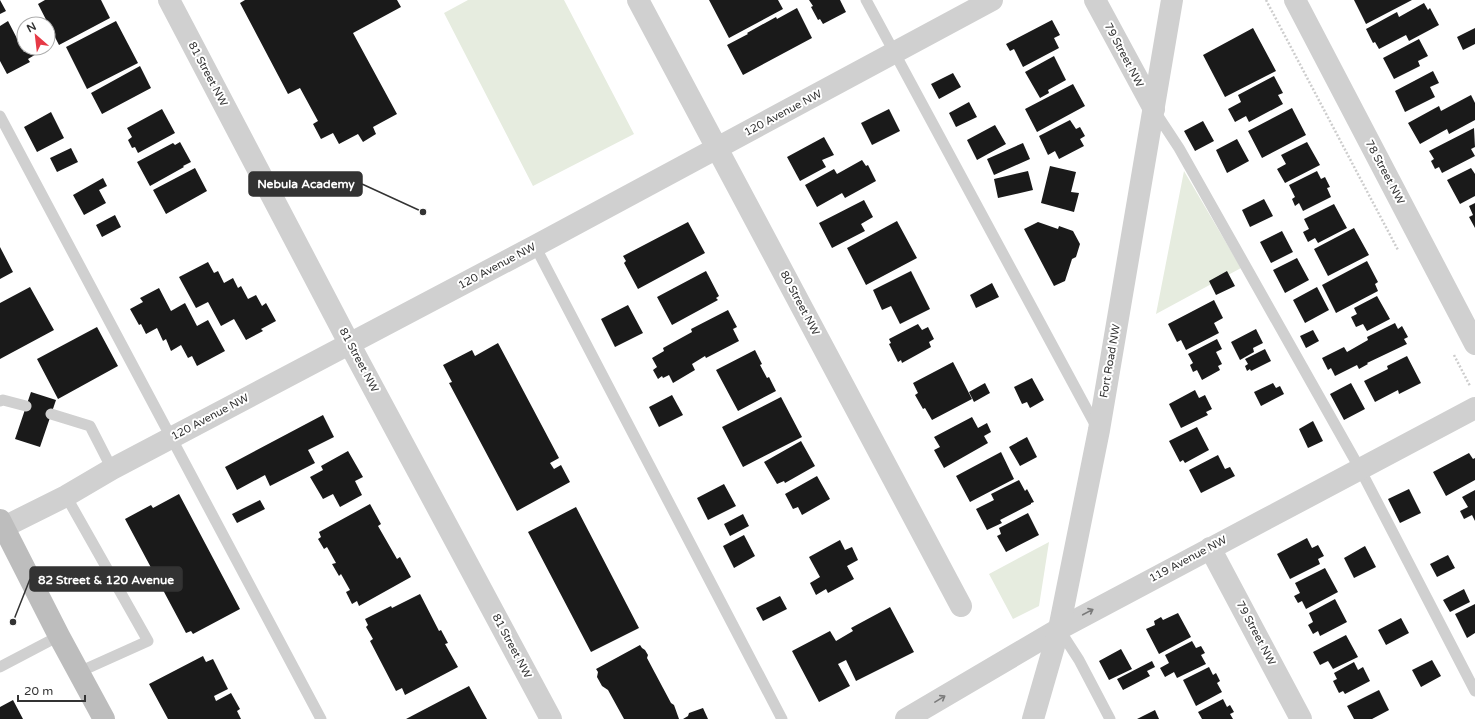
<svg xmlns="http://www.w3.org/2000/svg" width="1475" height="719" font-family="'Varela Round',sans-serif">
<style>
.green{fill:#e6ecdf}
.building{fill:#1a1a1a}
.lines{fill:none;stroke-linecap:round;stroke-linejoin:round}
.path{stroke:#cdcdcd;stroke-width:2.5;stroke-dasharray:2 2;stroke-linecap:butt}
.service{stroke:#d0d0d0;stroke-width:11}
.minor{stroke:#d0d0d0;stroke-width:22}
.tertiary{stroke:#d0d0d0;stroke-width:22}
.secondary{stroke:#bdbdbd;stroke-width:22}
.oneway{stroke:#7a7a7a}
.labels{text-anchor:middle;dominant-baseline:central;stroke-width:4;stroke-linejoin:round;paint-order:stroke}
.street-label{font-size:11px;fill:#333;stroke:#fff}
.leader{fill:none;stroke:#333;stroke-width:1.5}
.callout-dot{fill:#333;stroke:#fff;stroke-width:1.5}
.callout{fill:#333;stroke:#333;stroke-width:1.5}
.callout-label{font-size:12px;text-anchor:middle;font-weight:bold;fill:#fff}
</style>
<rect width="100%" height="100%" fill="#fff"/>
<path class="green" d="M468,0H564L634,134L533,186L444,13Z
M1184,171L1241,268L1156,314Z
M1049,542L1039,606L1013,619L989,574Z"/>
<path class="building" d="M0,0L6,11L0,14Z
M45,0H101L110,18L59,45L38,4Z
M245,0H397L401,7L353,33L397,114L373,127L376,134L363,142L358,134L339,144L333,133L321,139L313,124L318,121L300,88L288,94L240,3Z
M709,0H778L783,9L729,38Z
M809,0H840L846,12L823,24L820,19L818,20L811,7L813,6Z
M1354,0H1412L1366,24Z
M1424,3L1428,10L1430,8L1439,25L1409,41L1406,35L1379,49L1375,42L1373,43L1366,29L1397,12L1399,17Z
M797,8L812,38L743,75L727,45L748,34L747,33L776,17L777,19Z
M1052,20L1060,35L1054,38L1059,48L1023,67L1014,49L1010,51L1006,44Z
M8,21L24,52L31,48H35L38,53L28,59L30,62L7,74L0,61V26Z
M116,21L138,63L87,89L66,47Z
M1253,28L1276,71L1225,97L1203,55Z
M1475,28V44L1463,50L1457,37Z
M1419,39L1428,56L1418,61L1420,66L1394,79L1383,58Z
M1054,56L1066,80L1048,90L1049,93L1040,98L1025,72Z
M140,66L151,88L102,114L91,93Z
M1433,71L1439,83L1430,87L1435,97L1405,112L1395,91Z
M953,73L961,87L939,99L931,84Z
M1274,76L1283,93L1278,95L1283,104L1249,122L1246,116L1235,122L1228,109L1241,102L1238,95Z
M1073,84L1085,106L1037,132L1025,109Z
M1471,95L1475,103V120L1449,134L1447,129L1420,144L1408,123L1439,106L1441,111Z
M969,102L977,117L956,127L949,113Z
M1292,108L1306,135L1262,158L1248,131Z
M162,109L175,133L138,153L135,147L132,148L128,140L132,137L127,128Z
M889,109L900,131L872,145L861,123Z
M51,112L64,138L37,152L24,127Z
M1070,120L1076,129L1080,127L1085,136L1080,139L1084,146L1059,159L1055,151L1048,155L1039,136Z
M1203,121L1214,141L1195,151L1184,131Z
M995,125L1006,144L977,160L967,140Z
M1474,128L1475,147L1471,149L1475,156L1442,173L1439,167L1435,169L1431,161L1434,159L1429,151Z
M824,137L834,155L822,160L826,167L800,181L787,157Z
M1237,139L1249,161L1227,173L1216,150Z
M180,142L191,162L183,166L184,167L150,186L137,162L173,143L175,145Z
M1307,142L1320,165L1285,183L1277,169L1286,164L1281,155Z
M1023,143L1030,159L994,175L987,159Z
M71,148L78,162L57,172L50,158Z
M862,160L866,166L868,165L876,181L845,198L842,193L817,207L805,185L834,169L837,174Z
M1050,166L1076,172L1071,192L1079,193L1074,212L1041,203Z
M195,168L207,191L166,214L153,190Z
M1471,168L1475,174V196L1460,204L1447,180Z
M1028,171L1033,190L998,198L994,179Z
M1317,171L1321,179L1325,177L1330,187L1327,188L1331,197L1303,211L1299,203L1295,206L1292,199L1295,197L1289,185Z
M103,178L107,186L99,190L106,203L84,215L73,195Z
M1264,199L1273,216L1250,227L1242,210Z
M864,200L873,217L861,224L865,231L832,248L819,223Z
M1475,203V228L1469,217L1473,215L1469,206Z
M1334,204L1347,228L1318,243L1315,238L1308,242L1303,232L1309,229L1304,219Z
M115,215L121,227L102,237L96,225Z
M897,221L917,258L866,285L847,248Z
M688,222L705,253L638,289L624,263L626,261L623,256Z
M1038,222L1058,229L1059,226L1073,231L1080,244L1076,257L1072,259L1065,281L1054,286L1024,229Z
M1354,228L1369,255L1328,276L1314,249Z
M1282,231L1293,252L1271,263L1260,242Z
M0,247L13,272L0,279Z
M1297,258L1309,280L1285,293L1273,270Z
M1367,261L1378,282L1375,284L1378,291L1336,313L1322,285Z
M208,262L214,273L218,271L224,283L233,278L238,288L241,286L248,299L256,295L262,306L266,303L276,321L261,329L263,331L246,340L234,319L221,326L208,302L196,308L179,277Z
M706,271L719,296L716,298L718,300L672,325L657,297Z
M911,271L930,309L900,324L891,306L882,310L873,290Z
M1227,271L1235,286L1216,295L1209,281Z
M992,283L999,297L976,308L970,295Z
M30,287L54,330L0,359V303Z
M1317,287L1329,310L1305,323L1293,300Z
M159,288L171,311L185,303L197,326L208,320L225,351L197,366L192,356L188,358L181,345L171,351L166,339L163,341L157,328L146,334L141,324L139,325L130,309L143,302L140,298Z
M1377,296L1390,319L1367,331L1363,324L1356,327L1351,317L1357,314L1354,308Z
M1214,300L1223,318L1214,323L1219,333L1186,350L1181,340L1177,342L1168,324Z
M628,305L643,333L615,347L601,319Z
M728,310L737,327L733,329L739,341L706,358L705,356L692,364L695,370L673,383L669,375L663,378L662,376L658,379L653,370L657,367L652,358L664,351L663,348L692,332L691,329Z
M1395,323L1398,329L1402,326L1408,337L1404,339L1407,344L1367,363L1368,364L1359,369L1357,365L1335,376L1331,368L1328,370L1322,358L1344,347L1347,352L1368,340L1367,337Z
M918,324L922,330L928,327L934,339L929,342L931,347L902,363L901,360L898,362L889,344L891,343L889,339Z
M97,327L118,366L58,399L37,359Z
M1256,329L1263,343L1253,348L1254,352L1240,360L1231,342Z
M1313,330L1319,341L1306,348L1300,336Z
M1217,339L1222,349L1216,352L1222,364L1218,366L1220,370L1202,380L1197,370L1193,372L1190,365L1193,363L1188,354Z
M498,343L559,458L550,463L554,469L561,465L570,482L517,511L449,383L452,382L443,365L472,350L475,356Z
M1265,349L1271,361L1251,371L1250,369L1247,371L1245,366L1248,364L1245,359Z
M755,350L762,364L760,365L767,378L769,377L776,391L738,411L716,370Z
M1407,356L1421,383L1399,394L1398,390L1375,402L1364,381L1388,369L1387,366Z
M953,362L972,399L932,420L925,408L923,409L915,395L918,393L913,383Z
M1032,378L1044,400L1030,408L1027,402L1022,404L1014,387Z
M985,383L990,393L974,402L969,392Z
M1273,383L1276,388L1280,386L1284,394L1261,406L1254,392Z
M1351,383L1365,409L1344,420L1330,394Z
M1195,390L1199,398L1205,395L1212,409L1206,412L1208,415L1181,428L1169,404Z
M31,392L56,400L40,447L15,439Z
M672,395L683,415L659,427L649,407Z
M781,397L802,437L743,467L722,427Z
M323,415L334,437L308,450L315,463L270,486L265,475L237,490L225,467Z
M972,417L978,428L987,423L991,432L984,436L988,443L944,468L934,450L940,447L934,437Z
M1313,421L1323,441L1308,448L1299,429Z
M1197,427L1209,450L1185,463L1183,460L1180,462L1169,441Z
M1027,437L1037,457L1020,466L1009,447Z
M801,441L815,466L785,483L784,481L777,484L764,462Z
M348,451L363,477L355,481L362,495L340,507L333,494L323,499L310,477L323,470L321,466Z
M1001,452L1014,479L970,502L956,476Z
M1469,453L1473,459L1475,458V480L1446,496L1433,472Z
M1218,455L1225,469L1230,467L1235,476L1201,493L1189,470Z
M817,476L830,499L802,515L798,507L793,509L785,494Z
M1019,480L1025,491L1027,489L1034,502L1031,503V504L1000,520L1002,523L987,530L976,509L994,500L991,494Z
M724,484L736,506L708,520L697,498Z
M1409,489L1421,513L1400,523L1388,499Z
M1475,490V521L1472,515L1464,519L1460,511L1468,507L1462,497Z
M179,494L240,609L193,634L191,631L186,633L125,519L151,505L153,508Z
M260,500L265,509L237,523L232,514Z
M370,504L381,524L378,526L397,559L400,557L411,577L359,606L357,601L352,604L346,592L350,590L341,574L339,576L332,564L336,563L327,547L324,549L318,539L321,537L319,532Z
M576,507L639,628L591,652L528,532Z
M1028,513L1039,535L1006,552L997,536L1001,534L999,528Z
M743,514L749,526L730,536L724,524Z
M744,535L755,556L734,568L723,546Z
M1307,538L1312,548L1318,545L1324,556L1318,559L1320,564L1290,579L1277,554Z
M840,540L845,550L852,547L858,560L847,566L854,579L828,593L826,589L816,595L810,583L820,577L809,557Z
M1365,546L1376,567L1354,578L1344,558Z
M1448,555L1455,568L1437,577L1430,564Z
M1325,568L1338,592L1306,609L1302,601L1298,603L1294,596L1300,593L1295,583Z
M1464,589L1470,602L1450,612L1443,600Z
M420,594L439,631L441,630L448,643L445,644L458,667L405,695L402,688L396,691L370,641L373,639L366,627L368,625L365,619L391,606L392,608Z
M780,596L787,609L763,621L756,608Z
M1335,599L1347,622L1320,636L1318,631L1313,634L1308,625L1313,622L1309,613Z
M1475,604V633L1467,638L1455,614Z
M890,607L914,652L856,681L846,660L838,664L850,686L819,702L792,651L830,631L836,641L853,631L851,628Z
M1178,613L1191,637L1159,654L1146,629L1155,625L1154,621L1161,617L1163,620Z
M1401,618L1409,633L1386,645L1378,630Z
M1346,635L1358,657L1333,669L1328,661L1320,665L1313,652Z
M1192,641L1196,648L1201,646L1205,653L1201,655L1206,664L1177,678L1174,672L1165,677L1160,668L1169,663L1165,655Z
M640,645L642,648L645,650L648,655L647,658L671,703L674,705L679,719H624L608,690L602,686L597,677L598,672L596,669Z
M1121,649L1132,669L1109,680L1099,661Z
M203,656L206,662L213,659L228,689L214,696L216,701L231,693L240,709L237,711L241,719H168L149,684Z
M1432,660L1441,676L1421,687L1412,670Z
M1152,661L1155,667L1147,671L1150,676L1123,690L1117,679Z
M1354,662L1358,670L1363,667L1370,681L1345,694L1343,691L1339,693L1333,681L1337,679L1334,673Z
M1209,667L1213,675L1216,673L1220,681L1217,683L1222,692L1196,706L1183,680Z
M469,686L487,719H406Z
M1379,690L1389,710L1372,719H1354L1347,706Z
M1223,699L1227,707L1230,705L1234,712L1230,714L1233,719H1202L1198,712Z
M13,700L23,719H0V707Z
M703,708L708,719H683L688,716L689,713Z
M1155,710L1159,719H1137Z"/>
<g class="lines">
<path class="path" d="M1266,0L1398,250
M1454,355L1470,386"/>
<path class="service" d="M866,0L1097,428
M1154,110L1179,148L1360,469L1475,691
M0,116L321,719
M535,246L782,719
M0,401L3,400L26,406
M51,414L90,426L112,469
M66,496L148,641L79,672
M1059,629L1079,660L1110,719
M0,667L59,636"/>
<path class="minor" d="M169,0L349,343L551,719
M638,0L961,606
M1095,0L1154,109
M1295,0L1475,344
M0,529L66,496L112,469L535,246L992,0
M1210,548L1301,719
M906,719L1059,629L1475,408"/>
<path class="tertiary" d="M1033,719L1059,629L1099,430L1172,0"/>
<path class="secondary" d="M0,520L59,636L104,719"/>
</g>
<defs><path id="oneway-shaft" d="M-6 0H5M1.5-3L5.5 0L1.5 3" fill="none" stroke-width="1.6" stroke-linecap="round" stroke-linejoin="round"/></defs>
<g class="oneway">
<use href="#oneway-shaft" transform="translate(1088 612) rotate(-28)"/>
<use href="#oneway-shaft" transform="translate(940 699) rotate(-31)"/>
</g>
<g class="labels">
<g class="street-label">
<text transform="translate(1124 55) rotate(62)">79 Street NW</text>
<text transform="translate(208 74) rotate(62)">81 Street NW</text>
<text transform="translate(783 113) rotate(-28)">120 Avenue NW</text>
<text transform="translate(1385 172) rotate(62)">78 Street NW</text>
<text transform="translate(497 266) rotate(-28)">120 Avenue NW</text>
<text transform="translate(800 303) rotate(62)">80 Street NW</text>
<text transform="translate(359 360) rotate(62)">81 Street NW</text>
<text transform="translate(1110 361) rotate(-80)">Fort Road NW</text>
<text transform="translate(210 417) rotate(-28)">120 Avenue NW</text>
<text transform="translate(1188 559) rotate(-28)">119 Avenue NW</text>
<text transform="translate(1256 633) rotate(62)">79 Street NW</text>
<text transform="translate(512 646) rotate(62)">81 Street NW</text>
</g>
</g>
<path class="leader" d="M423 212L362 184M13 622L30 579"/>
<g class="callout-dot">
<circle cx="423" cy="212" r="4"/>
<circle cx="13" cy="622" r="4"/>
</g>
<g class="callout">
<rect x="249" y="172" width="113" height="24" rx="4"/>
<rect x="30" y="567" width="152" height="24" rx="4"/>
</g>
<g class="callout-label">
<text x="306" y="188">Nebula Academy</text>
<text x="106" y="584">82 Street &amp; 120 Avenue</text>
</g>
<g transform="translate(36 36) rotate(332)"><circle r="19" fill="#ffffff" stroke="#adadad"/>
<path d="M0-3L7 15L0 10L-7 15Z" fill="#e63946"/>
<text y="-6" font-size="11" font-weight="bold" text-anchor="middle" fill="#333333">N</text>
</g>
<path d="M18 695v6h67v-6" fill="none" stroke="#333333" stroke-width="2"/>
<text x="24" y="695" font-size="12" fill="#333333" stroke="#ffffff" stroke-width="3" paint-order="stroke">20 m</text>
</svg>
